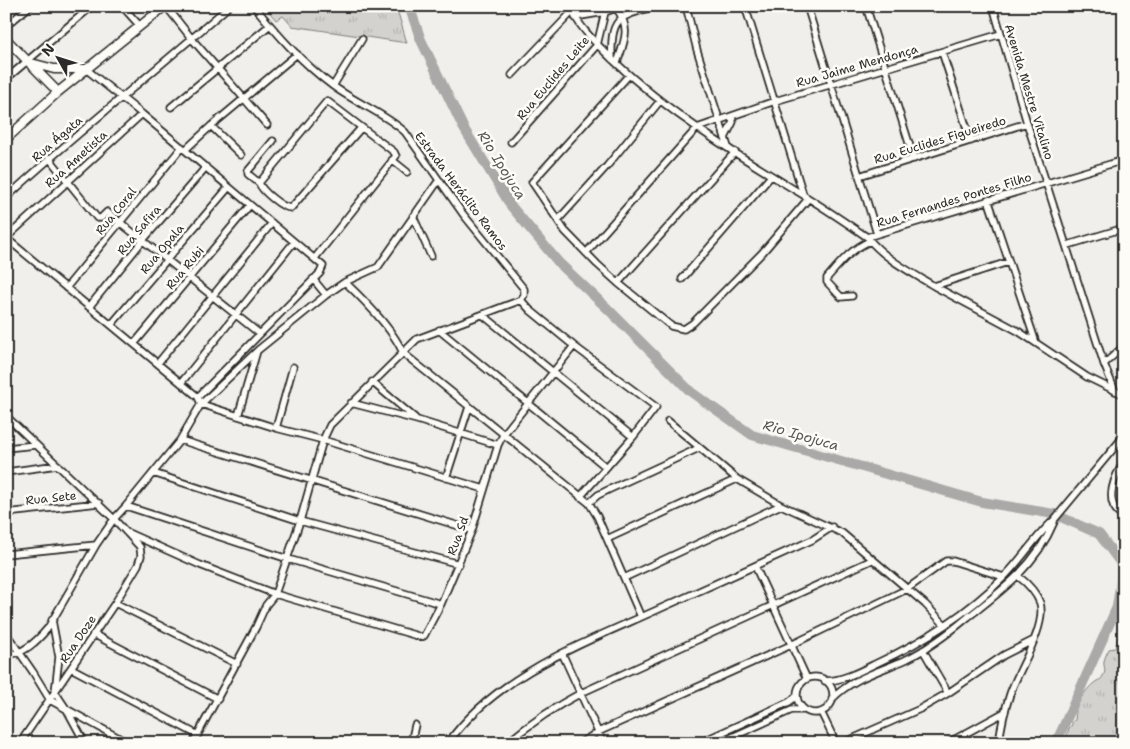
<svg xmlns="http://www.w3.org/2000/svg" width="1130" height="749" font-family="'Shantell Sans',sans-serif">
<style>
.grass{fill:url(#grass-tufts);stroke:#7f7e7d}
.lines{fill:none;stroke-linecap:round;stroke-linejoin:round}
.river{stroke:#aaa9a7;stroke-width:10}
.street-casing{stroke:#2b2b2b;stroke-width:9}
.secondary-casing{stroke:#2b2b2b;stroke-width:11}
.street{stroke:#fdfcf7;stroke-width:5.5}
.secondary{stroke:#fdfcf7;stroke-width:8}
.labels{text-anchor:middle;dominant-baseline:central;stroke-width:5;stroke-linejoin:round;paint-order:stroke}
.street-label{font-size:12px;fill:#2b2b2b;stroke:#fdfcf7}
.water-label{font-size:14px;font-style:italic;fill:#575756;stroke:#fdfcf7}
</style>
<defs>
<pattern id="grass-tufts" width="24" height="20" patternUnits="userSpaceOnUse" patternTransform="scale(1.25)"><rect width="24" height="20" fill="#d3d2cf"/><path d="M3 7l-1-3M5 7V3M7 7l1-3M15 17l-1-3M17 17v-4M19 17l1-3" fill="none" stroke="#b5b4b2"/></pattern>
</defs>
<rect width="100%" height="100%" fill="#f0efeb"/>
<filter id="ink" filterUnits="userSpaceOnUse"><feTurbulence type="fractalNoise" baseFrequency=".02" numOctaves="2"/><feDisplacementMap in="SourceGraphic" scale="10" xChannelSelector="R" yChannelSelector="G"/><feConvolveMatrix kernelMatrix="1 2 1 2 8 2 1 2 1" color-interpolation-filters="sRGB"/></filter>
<g filter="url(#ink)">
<path class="grass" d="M264,6H396L407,43L292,26L283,16L276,20Z
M1124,626L1123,743H1059L1060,740L1066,738L1069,728L1072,725V722L1075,720L1076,711L1074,707L1076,704L1079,703C1081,696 1090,685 1097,681C1102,678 1099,682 1103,676C1107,670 1103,667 1104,661C1105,657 1107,653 1109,649L1115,648L1121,630Z"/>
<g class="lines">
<path class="river" d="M409,6L421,40L463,127L511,206L559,263L607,308L691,392L752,435L982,502L1054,514L1099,534L1123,566L1117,607L1056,743"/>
<g class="street-casing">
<path id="street" d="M122,6L140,26
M166,6L192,39L267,125
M254,6C278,35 303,64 333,86C356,103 384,113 405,132L463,214L524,289V295L521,300
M570,6C578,27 597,44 612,59C668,113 734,153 800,193C823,207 845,222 867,237C885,259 909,271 934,286L1008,262
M686,6L697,50L728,147
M745,6L803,194
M807,6L877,234
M866,6L914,159
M993,6L1027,123L1104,364L1115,391
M616,8C632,28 624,42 617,63
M575,17L605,12
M6,26L30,6
M942,52L971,141
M612,59C610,16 619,17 656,6
M512,75L572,12
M629,75L532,182L565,231L597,264L618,283L671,326L684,329L693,323L762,253L808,199
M6,79L92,6
M333,86L362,39
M171,107L270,25
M142,114L323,266L320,273L198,397
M211,126L241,155
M725,138L733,122L732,117
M511,142L597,45L605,12L622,6
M185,150L211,126L297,54
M49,158L97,218H101L107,212L260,334
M392,160L407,172
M859,176L1027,123
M439,180L378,267L345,282L326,295L258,350L201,404L276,428L323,440L484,489
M259,183L248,174V171L273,141
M6,198C78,131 156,71 229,6
M988,199L1036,343L1087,377L1124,395
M413,216L431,256
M558,220L607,166L660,101
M867,237L1124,160
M1068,245L1124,228
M586,253L697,128L775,101L1001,34
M315,258L396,156L394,152L327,101L259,183C262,191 282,208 291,208L361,128
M313,279L326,295
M682,279L771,176
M345,282C364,300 393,329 403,353L589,503L597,516L641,617
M618,283L735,152
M934,286L1018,331L1036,343
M66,288L182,147
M852,296L841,297L827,282V278C840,263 851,249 870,241
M521,300L530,310L574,346L656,407L633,437L580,497
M89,307L144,239L206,167
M483,315L633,437
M111,325L229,187
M439,330L606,467
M134,344L250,205
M158,363L272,223
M1104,364L1124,346
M372,382L415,418
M181,383L294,242
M351,403L417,420L498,445
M6,416L114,519L140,547L141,556L138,565L115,603L20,743
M238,416L257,351
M668,421L737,479L781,505L842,533L925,604L945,625
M276,428L293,367
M180,440L472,530
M6,448L36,445
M1124,462C1115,475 1104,500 1119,513L1124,511
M6,472L58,465
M153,473L300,521L459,564
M446,478L469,407
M589,503L598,495L608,490L699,448
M126,506L288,559L441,604
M6,513L99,503
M126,532L200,565L275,594L421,637L424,636L441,604L472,530L498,445L503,435L574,346
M607,539L737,479
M6,554L96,545
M755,566L807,679
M624,578L781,505
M115,603L237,664
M52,620L59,657L55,692L67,710L85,743
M6,633L33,672L50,700L128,743
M93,634L218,699
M923,650L948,693
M562,653L603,743
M6,654C23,656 38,640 48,628L96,545L114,519L126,506L180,440L201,404L198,397L6,238L142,114L86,69
M71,668L198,735
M797 695a18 18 0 1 1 36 0a18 18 0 1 1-36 0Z
M825,681C842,681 861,671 875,664C923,642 967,614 1004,577C1022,559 1035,537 1054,520L1124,436
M832,699C852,678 880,671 905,660C928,649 949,633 968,617C1002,591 1037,564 1054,522
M821,712L836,743
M193,743L256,627L266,605L275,594L300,521L323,440L330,425L417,339L521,300
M411,743L415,725
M448,743C496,675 584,643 657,610C708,587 760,564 812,540L832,527
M507,743C531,723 554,707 581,693L872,560
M580,743L598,732L791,645L907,589L946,561H953L1004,577
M699,743L789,702L797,696
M719,743L792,710H804
M843,743L920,709L948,693L1004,655L1034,640
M948,743L1005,712
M999,743C1001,726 1005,709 1010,694C1018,670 1047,627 1040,603C1036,592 1027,583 1018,576"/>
</g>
<g class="secondary-casing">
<path id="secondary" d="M6,39L58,92
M31,63L54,69H86
M6,139L58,92L165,6"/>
</g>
<use href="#street" class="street"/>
<use href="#secondary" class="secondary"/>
</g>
</g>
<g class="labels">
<g class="street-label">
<text transform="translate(857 66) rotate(-16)">Rua Jaime Mendonça</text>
<text transform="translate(553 78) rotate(-50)">Rua Euclides Leite</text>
<text transform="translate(1029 92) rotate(73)">Avenida Mestre Vitalino</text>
<text transform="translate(57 139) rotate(-41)">Rua Ágata</text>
<text transform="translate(940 140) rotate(-17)">Rua Euclides Figueiredo</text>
<text transform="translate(76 159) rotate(-42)">Rua Ametista</text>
<text transform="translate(461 191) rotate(53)">Estrada Heráclito Ramos</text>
<text transform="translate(954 200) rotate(-17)">Rua Fernandes Pontes Filho</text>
<text transform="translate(116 211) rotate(-51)">Rua Coral</text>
<text transform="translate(139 230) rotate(-50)">Rua Safira</text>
<text transform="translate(162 249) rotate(-50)">Rua Opala</text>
<text transform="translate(185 268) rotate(-50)">Rua Rubi</text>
<text transform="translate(51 498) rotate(-6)">Rua Sete</text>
<text transform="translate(458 536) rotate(-70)">Rua Sd</text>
<text transform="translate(78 639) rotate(-56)">Rua Doze</text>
</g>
<g class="water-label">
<text transform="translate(502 165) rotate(58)">Rio Ipojuca</text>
<text transform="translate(801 435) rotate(16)">Rio Ipojuca</text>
</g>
</g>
<rect width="1130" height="749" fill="none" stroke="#fdfcf7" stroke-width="25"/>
<rect x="12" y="12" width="1105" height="724" fill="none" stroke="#2b2b2b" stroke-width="2" filter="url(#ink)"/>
<g transform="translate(58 58) rotate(309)" stroke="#fdfcf7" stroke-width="4" paint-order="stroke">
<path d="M0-4L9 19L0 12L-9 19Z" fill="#2b2b2b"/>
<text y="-8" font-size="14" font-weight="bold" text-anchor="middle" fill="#2b2b2b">N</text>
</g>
</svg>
